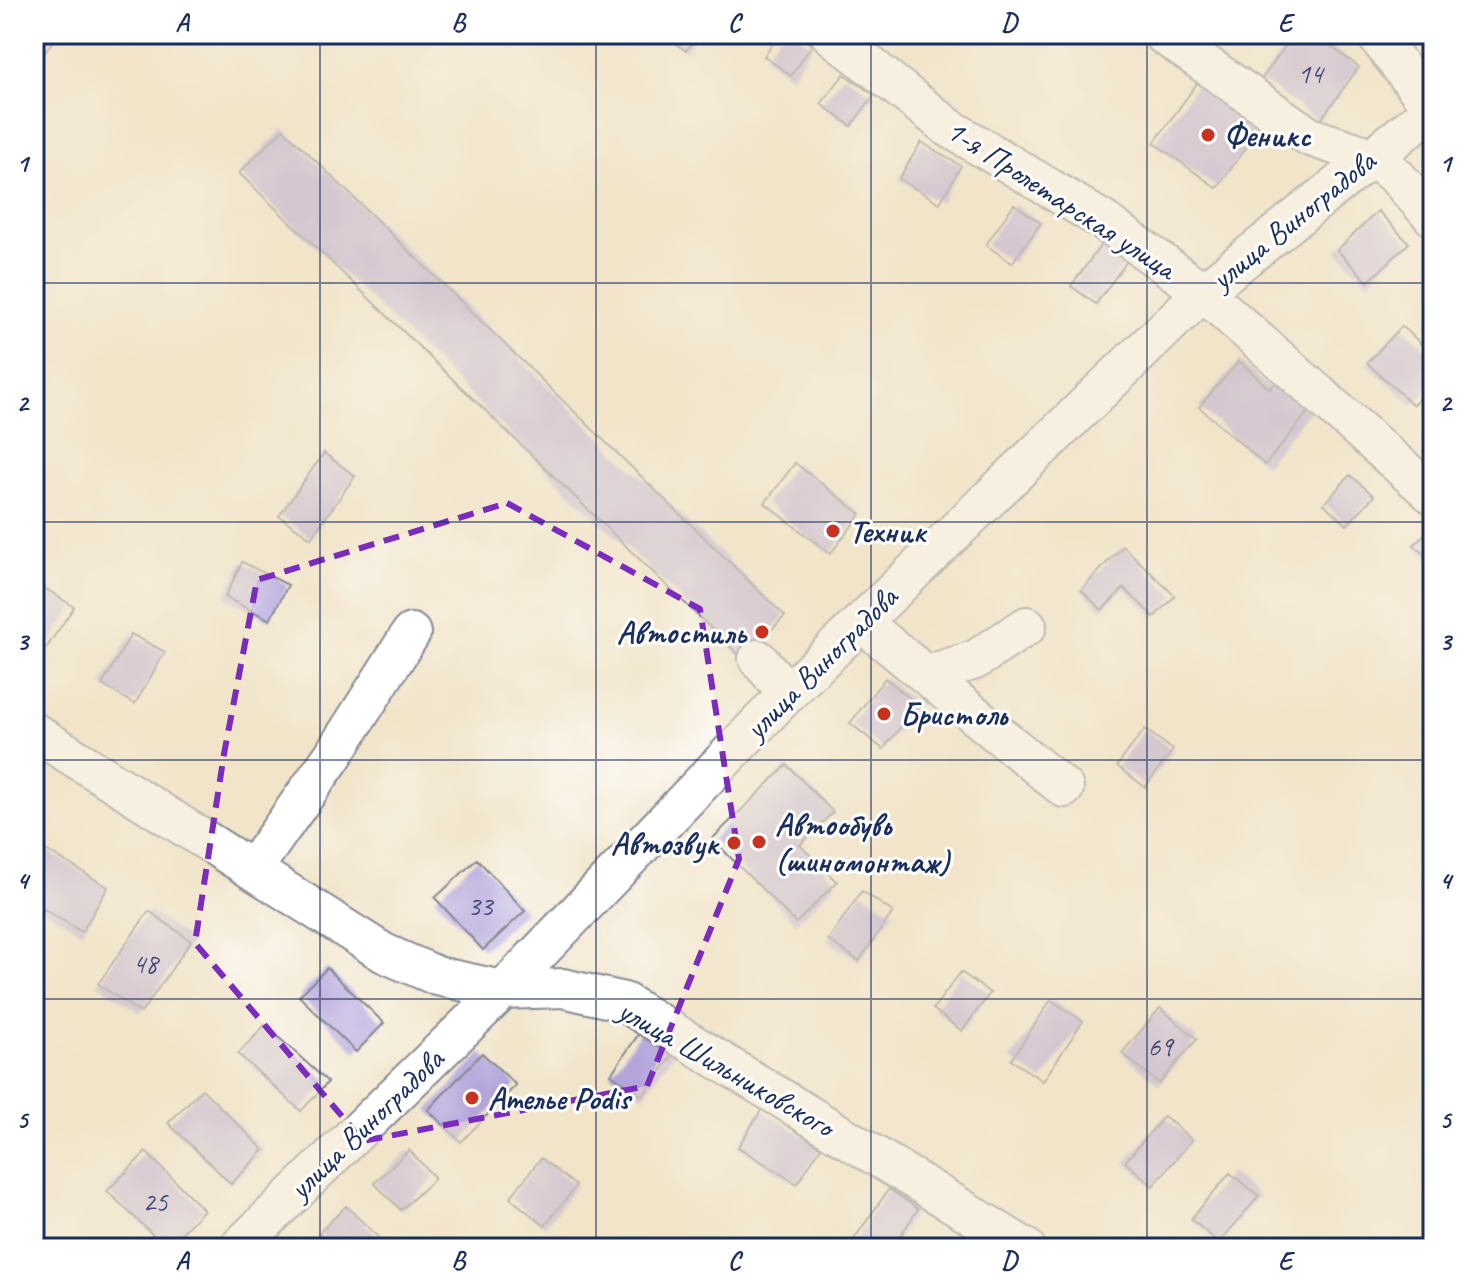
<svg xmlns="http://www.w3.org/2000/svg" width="1467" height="1282" font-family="Caveat,sans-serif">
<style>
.building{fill:#b3a5da}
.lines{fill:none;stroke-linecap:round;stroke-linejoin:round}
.minor-casing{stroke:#868a94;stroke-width:42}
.minor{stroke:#fff;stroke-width:38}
.marked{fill:none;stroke:#7b2cbf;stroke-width:6;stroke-dasharray:16 10;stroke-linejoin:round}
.grid{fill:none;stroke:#1b2f5e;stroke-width:2;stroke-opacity:0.55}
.poi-dot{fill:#c8321e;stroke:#fff;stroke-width:3}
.labels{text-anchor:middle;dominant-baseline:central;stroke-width:6;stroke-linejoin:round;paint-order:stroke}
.number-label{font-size:28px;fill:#414c7d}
.poi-label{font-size:32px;font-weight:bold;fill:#1b2f5e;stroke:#fff;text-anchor:start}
.street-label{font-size:32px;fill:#1b2f5e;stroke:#fff}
.neatline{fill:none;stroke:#1b2f5e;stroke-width:3}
.grid-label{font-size:26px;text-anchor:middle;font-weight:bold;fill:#1b2f5e}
</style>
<rect width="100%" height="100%" fill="#fff"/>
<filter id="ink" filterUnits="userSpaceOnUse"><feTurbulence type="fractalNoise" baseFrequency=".0125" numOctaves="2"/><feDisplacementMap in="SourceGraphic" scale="16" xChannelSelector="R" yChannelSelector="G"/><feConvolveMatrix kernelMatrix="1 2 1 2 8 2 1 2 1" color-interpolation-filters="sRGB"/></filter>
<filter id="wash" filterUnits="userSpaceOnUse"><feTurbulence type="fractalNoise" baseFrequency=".006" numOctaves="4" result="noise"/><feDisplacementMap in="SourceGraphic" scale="32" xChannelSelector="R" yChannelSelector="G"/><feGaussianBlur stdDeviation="1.8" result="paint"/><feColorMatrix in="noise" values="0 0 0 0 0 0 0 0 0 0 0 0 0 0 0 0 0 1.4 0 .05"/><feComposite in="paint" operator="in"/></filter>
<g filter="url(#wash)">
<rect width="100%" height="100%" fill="#f1e4c9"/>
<g id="blocks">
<path class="building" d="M34,34H58L39,61L34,58Z
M662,34H698L686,51Z
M780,34H797L812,45L791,76L764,56Z
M1294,34H1314L1359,67L1319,122L1261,80Z
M844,74L874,95L851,126L821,104Z
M1198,82L1261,127L1217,188L1154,143Z
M283,129L785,616L743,659L239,173Z
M921,142L961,166L940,203L899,179Z
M1014,204L1041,223L1012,263L986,245Z
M1378,211L1409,243L1368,282L1337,250Z
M1107,237L1132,254L1096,304L1071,286Z
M1402,326L1433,355V384L1413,405L1367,363Z
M1239,361L1270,389L1282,375L1316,403L1265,465L1199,407Z
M324,453L355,476L311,538L279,516Z
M795,463L861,514L830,554L765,503Z
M1350,475L1374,496L1347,525L1324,504Z
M1433,526V563L1414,545Z
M1123,546L1175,596L1154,617L1124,588L1102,610L1081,590Z
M242,562L288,585L270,620L225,597Z
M34,581L74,607L45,650L34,643Z
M131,634L165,652L135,704L102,685Z
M885,678L918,705L883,749L850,723Z
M1145,729L1173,750L1145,787L1117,766Z
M787,765L833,812L800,845L837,882L796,923L712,839Z
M34,843L108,887L82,932L34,903Z
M477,859L525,911L483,950L435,898Z
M862,891L893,912L859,961L828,940Z
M149,911L191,941L141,1013L98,984Z
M327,968L384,1023L356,1052L299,996Z
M961,972L990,993L962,1031L933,1009Z
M1051,1000L1083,1021L1043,1081L1011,1060Z
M1160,1008L1197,1039L1159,1084L1122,1053Z
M265,1025L328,1082L301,1111L238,1054Z
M643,1028L675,1051L643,1096L611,1074Z
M482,1053L516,1085L461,1142L428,1110Z
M202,1089L264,1150L231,1184L168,1123Z
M762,1109L821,1147L797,1184L738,1147Z
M1164,1116L1192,1140L1153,1186L1125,1162Z
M409,1150L435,1178L401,1210L374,1183Z
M146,1152L204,1210L167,1248L107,1191Z
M541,1158L576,1186L545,1226L510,1198Z
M1230,1173L1259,1196L1219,1243L1191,1219Z
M889,1189L918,1209L892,1248H861L852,1242Z
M346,1206L382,1241L375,1248H335L319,1233Z"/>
</g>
</g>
<g filter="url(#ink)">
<use href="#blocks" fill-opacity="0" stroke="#868a94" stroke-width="2"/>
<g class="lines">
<g class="minor-casing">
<path id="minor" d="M830,34L948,127L1104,221L1203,292L1433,495
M1162,34L1310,137L1372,157L1396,176L1433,217
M1375,34L1433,109
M861,622L1064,788
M758,659L788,693
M926,675L975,660L1027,626
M34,732L384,953L437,976L503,990L563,988L624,1002L1026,1248
M252,870L332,757L411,633
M238,1248L503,990L788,693L1203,292L1433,109"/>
</g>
<use href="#minor" class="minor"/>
</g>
</g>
<path d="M0 0H1467V1282H0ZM507,503L700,609L739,859L647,1086L363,1141L195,943L224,754L257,580Z" fill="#f1e4c9" fill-opacity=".55" fill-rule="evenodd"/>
<path class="marked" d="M507,503L700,609L739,859L647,1086L363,1141L195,943L224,754L257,580Z"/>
<path class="grid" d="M320,34V1248M596,34V1248M871,34V1248M1147,34V1248M34,283H1433M34,522H1433M34,760H1433M34,999H1433"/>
<g class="poi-dot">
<circle cx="1208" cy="135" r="8"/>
<circle cx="833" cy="531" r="8"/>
<circle cx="762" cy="632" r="8"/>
<circle cx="884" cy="714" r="8"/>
<circle cx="759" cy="842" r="8"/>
<circle cx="734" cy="843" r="8"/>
<circle cx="472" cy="1098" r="8"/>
</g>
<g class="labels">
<g class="number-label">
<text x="1310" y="73">14</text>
<text x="480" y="905">33</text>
<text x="145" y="963">48</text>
<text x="1160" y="1046">69</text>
<text x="155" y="1201">25</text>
</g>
<g class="poi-label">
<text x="1224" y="135">Феникс</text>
<text x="849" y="531">Техник</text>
<text x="746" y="632" text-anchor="end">Автостиль</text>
<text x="900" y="714">Бристоль</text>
<text x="775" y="824">Автообувь<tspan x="775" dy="37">(шиномонтаж)</tspan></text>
<text x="718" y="843" text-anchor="end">Автозвук</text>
<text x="488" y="1098">Ателье Podis</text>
</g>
<g class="street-label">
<text transform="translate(1061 199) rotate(33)">1-я Пролетарская улица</text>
<text transform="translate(1293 220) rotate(-39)">улица Виноградова</text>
<text transform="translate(821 663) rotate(-45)">улица Виноградова</text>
<text transform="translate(726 1068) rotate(30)">улица Шильниковского</text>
<text transform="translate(366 1124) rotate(-44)">улица Виноградова</text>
</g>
</g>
<rect width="1467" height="1282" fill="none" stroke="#fff" stroke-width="88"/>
<rect x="44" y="44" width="1379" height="1194" class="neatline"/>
<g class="grid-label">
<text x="182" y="31">A</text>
<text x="458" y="31">B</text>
<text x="734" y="31">C</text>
<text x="1009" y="31">D</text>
<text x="1285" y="31">E</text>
<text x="22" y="172">1</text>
<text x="1445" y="172">1</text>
<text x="22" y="411">2</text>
<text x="1445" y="411">2</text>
<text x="22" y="650">3</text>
<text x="1445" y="650">3</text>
<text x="22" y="889">4</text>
<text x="1445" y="889">4</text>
<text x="22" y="1128">5</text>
<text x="1445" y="1128">5</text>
<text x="182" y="1269">A</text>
<text x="458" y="1269">B</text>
<text x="734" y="1269">C</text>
<text x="1009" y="1269">D</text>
<text x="1285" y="1269">E</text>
</g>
</svg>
